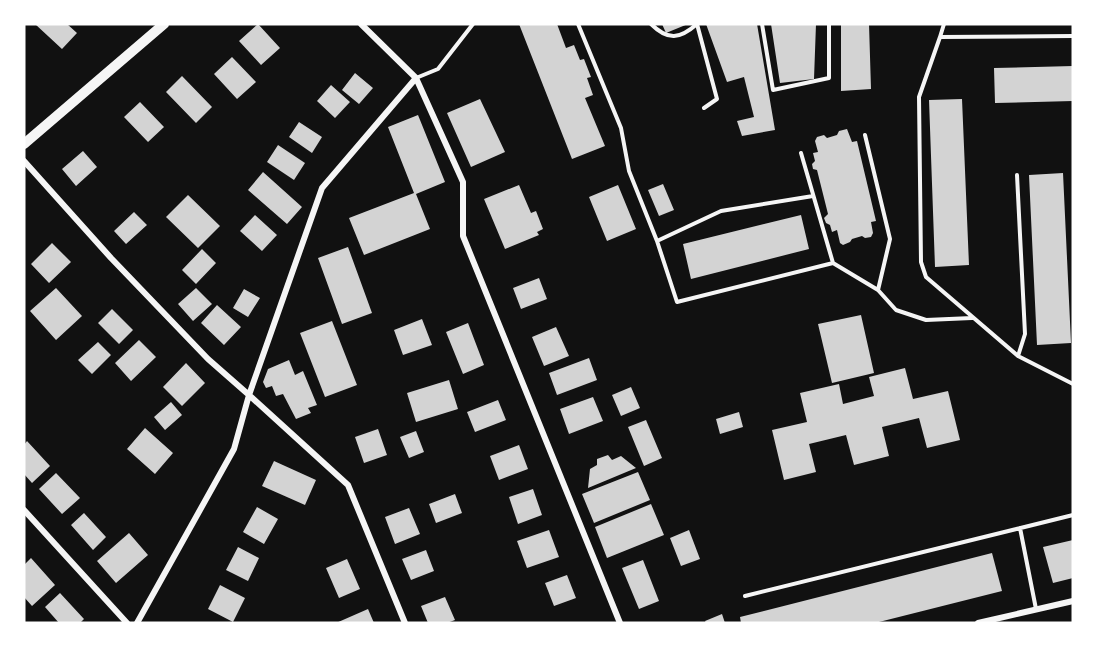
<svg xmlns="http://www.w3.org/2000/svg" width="1097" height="647" font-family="Manrope,sans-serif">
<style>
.building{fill:#d3d3d3}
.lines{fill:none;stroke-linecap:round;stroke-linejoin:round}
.service{stroke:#f5f5f5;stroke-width:4}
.minor{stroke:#f5f5f5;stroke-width:6}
.secondary{stroke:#f5f5f5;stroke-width:10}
</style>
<rect width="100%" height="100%" fill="#111"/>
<path class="building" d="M35,24H67L77,33L62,49Z
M258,24L280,48L261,65L239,41Z
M519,24H557L566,48L574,45L580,60L584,59L591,77L587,78L593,95L585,98L605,146L572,159Z
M662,24H688L666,33Z
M706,24H757L775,130L742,136L737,121L754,117L744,77L727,82Z
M771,24H816L814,79L780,83Z
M841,24H869L871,89L841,91Z
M232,57L256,82L237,99L214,74Z
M1073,66V101L995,103L994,68Z
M355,73L373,88L359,104L342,90Z
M182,76L212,107L196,123L166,92Z
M331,85L350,102L335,118L317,101Z
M480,99L505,152L471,167L447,113Z
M962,99L969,265L935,267L929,100Z
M140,102L164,127L148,142L124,117Z
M418,115L445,182L416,194L430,229L364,255L349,218L414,193L388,127Z
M299,122L322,137L312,153L289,137Z
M847,129L852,142L857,141L876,221L871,222L873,233L871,237L865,238L862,236L852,239L850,242L843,245L840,243L837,230L832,232L830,225L826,223L824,218L828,214L817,170L813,169L812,164L815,161L813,153L818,152L815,141L817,137L824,135L827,138L837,135L839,131Z
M278,145L305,163L294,180L267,162Z
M83,151L97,167L76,186L62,169Z
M263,172L302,207L287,224L248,190Z
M1063,173L1071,343L1037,345L1029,175Z
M663,184L674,210L659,216L648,190Z
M519,185L531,213L536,211L543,229L537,232L539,235L505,249L484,199Z
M618,185L636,229L607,241L589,197Z
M188,195L220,226L198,248L166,217Z
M134,212L147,225L126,244L114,231Z
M255,215L277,235L262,251L240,231Z
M801,215L809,249L691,279L683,244Z
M52,243L71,262L49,283L31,264Z
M348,247L372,313L342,324L318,258Z
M202,249L216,263L196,284L182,270Z
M539,278L547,299L521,309L513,288Z
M56,288L82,316L56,340L30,311Z
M196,288L212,304L193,321L178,304Z
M244,289L260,298L248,317L233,308Z
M217,305L241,327L224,345L201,323Z
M112,309L133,330L119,344L98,323Z
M861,315L874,373L832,383L818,324Z
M422,319L432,345L403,355L394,330Z
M332,321L357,385L325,397L300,333Z
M468,323L484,365L463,374L446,332Z
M556,327L569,356L544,366L532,337Z
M139,340L156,357L131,381L115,363Z
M98,342L111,355L92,374L78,360Z
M589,358L597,380L557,395L549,373Z
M289,360L295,375L303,371L317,405L308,408L311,413L296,419L283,394L276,396L272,386L266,388L263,382L268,369Z
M186,363L205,383L182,406L163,387Z
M905,368L913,399L948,391L960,440L927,448L919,418L882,427L889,456L854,465L846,435L809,444L816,472L784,480L772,430L807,422L800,393L839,384L843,404L874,396L869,377Z
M449,380L458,409L416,422L407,393Z
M631,387L640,408L621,416L612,395Z
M593,397L603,421L569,434L560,409Z
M498,400L506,420L475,432L467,412Z
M171,402L182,415L165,430L154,417Z
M739,412L743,427L720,434L716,419Z
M646,420L662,458L644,466L628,427Z
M145,428L173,453L155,474L127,449Z
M378,429L387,455L364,463L355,437Z
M416,431L424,452L409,458L400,437Z
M27,441L50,466L32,483L24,474V445Z
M519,445L528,469L499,480L490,456Z
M608,455L612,460L621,456L636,468L588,488L590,469L597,465V459Z
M274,461L316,480L305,505L262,486Z
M638,472L650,500L594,523L582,494Z
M56,473L80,498L62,514L39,489Z
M533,489L542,515L518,524L509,497Z
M455,494L462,513L436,523L429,504Z
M651,504L664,535L607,558L595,527Z
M257,507L278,519L264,544L243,532Z
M409,508L420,534L395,544L385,517Z
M84,513L106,537L93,550L71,525Z
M549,530L559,557L527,568L517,541Z
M689,530L700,559L681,566L670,538Z
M129,533L148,555L116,583L97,561Z
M1073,540V578L1053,583L1043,547Z
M238,547L259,558L248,581L226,570Z
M426,550L434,571L411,580L402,559Z
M992,553L1002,591L875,623H741L740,617Z
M31,558L55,585L32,606L24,597V565Z
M347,559L360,589L339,598L326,568Z
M643,560L659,601L639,609L622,568Z
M567,575L576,598L554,606L545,583Z
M220,585L245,598L233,622L208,609Z
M60,593L84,619L80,623H59L45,607Z
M445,597L455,620L447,623H428L421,606Z
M368,609L374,623H336Z
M722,614L725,623H706L705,621Z"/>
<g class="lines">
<path class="service" d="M578,24L621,128L629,171L657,241L721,211L813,196
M651,24C668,41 680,39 697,24
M697,24L717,99L704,108
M762,24L773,90L829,78V24
M944,24L940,37L1073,36
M940,37L919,97L921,262L926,277L1018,356L1073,384
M416,78L438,69L473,24
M865,135L890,239L878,290
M801,153L833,263L878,290L896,310L926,320L972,318
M1017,175L1025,334L1018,356
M657,241L677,302L833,263
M1020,528L1036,609
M745,596L1073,515"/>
<path class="minor" d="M361,24L416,78L463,182V236L620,623
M24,161L111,258L208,359L249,395L348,485L405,623
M24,510L127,623
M137,623L234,449L249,395L322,188L416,78
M978,623L1073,601"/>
<path class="secondary" d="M24,144L164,24"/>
</g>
<rect width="1097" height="647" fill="none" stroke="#ffffff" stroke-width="51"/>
</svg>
